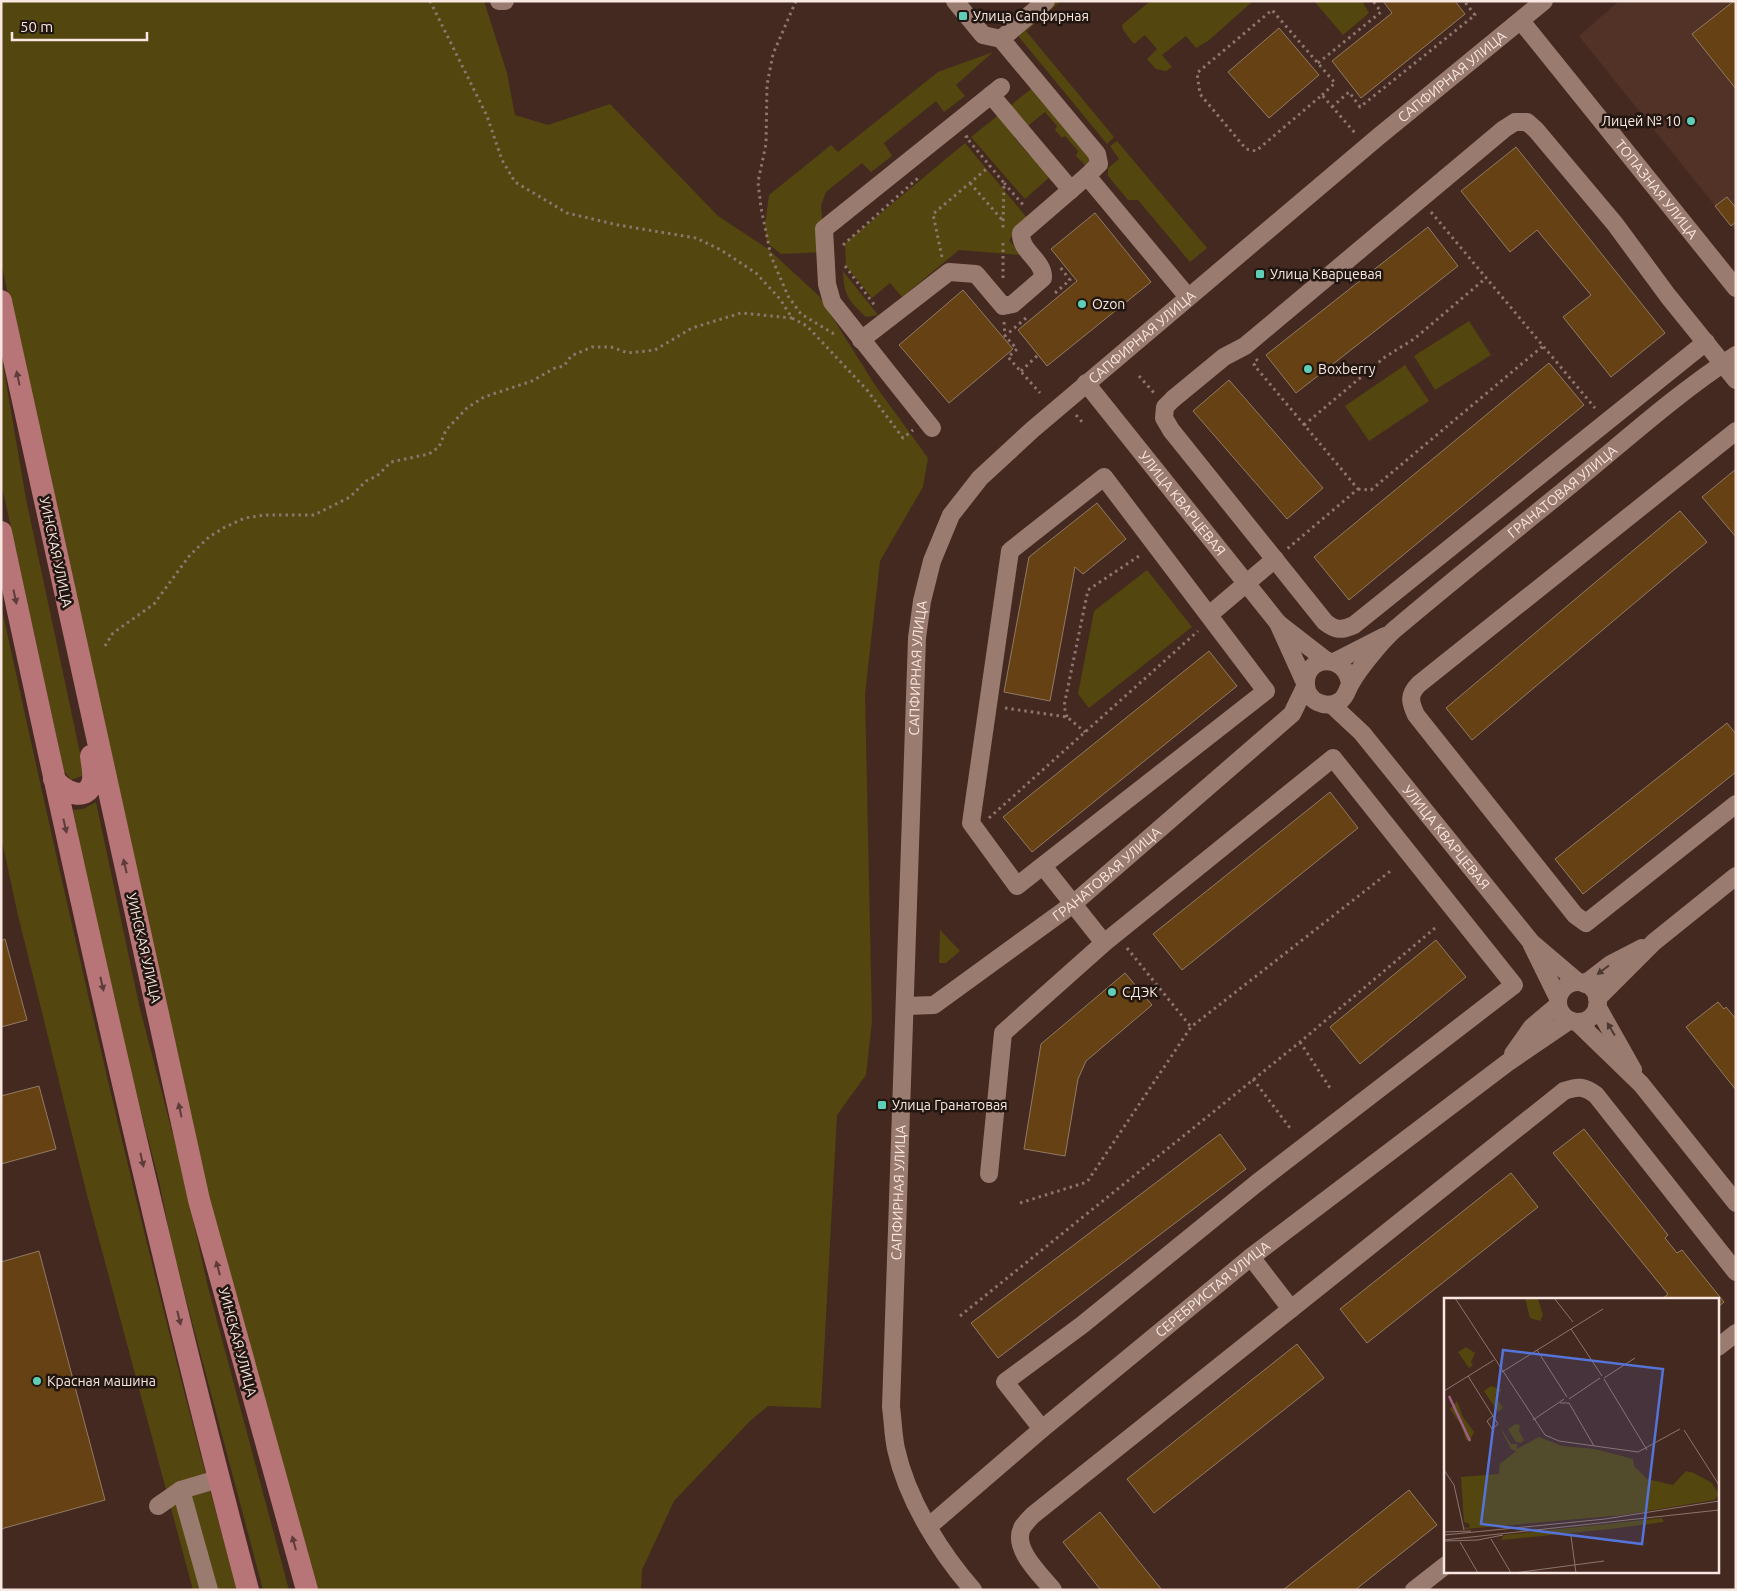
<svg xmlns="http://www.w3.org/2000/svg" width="1737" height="1591" font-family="Ubuntu,sans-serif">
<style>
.built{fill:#523226}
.green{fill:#53460f}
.building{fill:#654113;stroke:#917b64}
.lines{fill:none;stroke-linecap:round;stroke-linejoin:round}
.path{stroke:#8d766e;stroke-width:3;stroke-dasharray:2.5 4;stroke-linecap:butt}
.minor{stroke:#9a7b70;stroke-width:18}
.major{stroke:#b87578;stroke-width:22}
.oneway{fill:#5e3c3a}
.oneway2{fill:#4c3932}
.poi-dot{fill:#5eceb7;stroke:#221611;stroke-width:2}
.labels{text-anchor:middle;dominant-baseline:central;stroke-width:5;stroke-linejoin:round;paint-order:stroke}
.poi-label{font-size:14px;fill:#f9e7e1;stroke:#221611;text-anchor:start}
.street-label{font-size:14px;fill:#f9e7e1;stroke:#221611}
.inset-river{fill:none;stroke:#a05f84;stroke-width:2.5}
.inset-road{fill:none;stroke:#8c756d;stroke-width:1}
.view{fill:#5474da;fill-opacity:0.15;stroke:#5474da;stroke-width:2.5}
.inset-edge{fill:none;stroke:#f9e7e1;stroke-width:2.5}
</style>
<rect width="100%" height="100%" fill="#442920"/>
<path class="built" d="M1619,1H1736V232L1579,36Z"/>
<path class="green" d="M1,1H484L507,73L515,115L548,125L610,104L718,216L768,249L819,296L875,385L928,458L923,487L880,561L865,694L872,1021L866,1075L837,1115L821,1408L768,1406L750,1421L674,1501L642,1570L641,1590H316L204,1187L1,262Z
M1055,1H1061L1026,31L1114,137L1107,144L1019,37L1018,33L1022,28Z
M1150,1H1253L1208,41L1196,48L1186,36L1162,55L1172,67L1166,71L1156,69L1147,59L1157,49L1145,35L1134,44L1123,30L1122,25Z
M1314,1H1362L1369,13L1343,35Z
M993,52L956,85L965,96L944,112L936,101L884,143L892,156L871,172L862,163L826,192L821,205L825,252L781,254L767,243L765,225L769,195L831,145L838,152L938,72Z
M1031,89L1093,157L1089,166L1085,165L1076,156L1078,151L1065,136L1062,138L1055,130L1057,126L1045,112L1014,137L1030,156L1036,152L1051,176L1025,199L971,137Z
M1117,141L1207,248L1190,262L1138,200H1128L1108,176V168L1119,159L1110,146Z
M965,143L1028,219L1009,240L1022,255L959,250L902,297L890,283L872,298L846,266L845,243Z
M843,271L878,315L866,317C848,300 844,295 843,271Z
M1469,321L1491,355L1435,390L1414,356Z
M1,353L26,499L83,767L82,776L71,780L64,771L1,482Z
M1405,365L1429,401L1369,441L1345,406Z
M1147,570L1192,627L1089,708L1078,694L1094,611Z
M1,605C73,935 147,1264 237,1590H193L87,1195L17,911L1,836Z
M96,802L140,1009L179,1158L208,1287L289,1590H263L172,1246L159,1181L114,1008L73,810L83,809Z
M940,930L960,951L946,963H939Z"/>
<path class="building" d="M1383,1H1455L1465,14L1361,98L1332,61L1392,13Z
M1734,1H1736V89L1692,34Z
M1279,28L1319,75L1269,118L1228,72Z
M1516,147L1665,333L1611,377L1563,317L1591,295L1537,230L1510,252L1461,191Z
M1727,197L1736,208V222L1731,226L1715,206Z
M1095,213L1151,282L1047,366L1018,330L1077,281L1051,249Z
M1428,227L1458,266L1296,393L1266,355Z
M963,290L1013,349L949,403L899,345Z
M1549,363L1584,405L1349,600L1314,557Z
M1229,380L1323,488L1287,519L1193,411Z
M1736,469V537L1702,497Z
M1097,503L1126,539L1083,574L1075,567L1050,701L1004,692L1029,557Z
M1680,511L1707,542L1472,740L1446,708Z
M1209,651L1237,686L1032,852L1003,817Z
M1727,723L1736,734V772L1583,894L1555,859Z
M1330,792L1358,828L1182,970L1153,934Z
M5,939L27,1020L1,1027V941Z
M1436,940L1466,977L1360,1064L1330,1027Z
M1125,973L1152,1005L1086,1061L1078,1079L1065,1156L1024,1149L1041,1044Z
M1718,1002L1724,1009L1726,1007L1736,1019V1090L1686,1027Z
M39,1086L56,1149L1,1164V1096Z
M1584,1129L1668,1235L1665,1238L1677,1253L1682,1250L1724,1302L1718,1307V1300H1661L1668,1294L1553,1153Z
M1220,1134L1246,1169L998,1358L971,1323Z
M1511,1173L1538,1207L1367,1343L1340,1309Z
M39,1251L105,1500L1,1529V1262Z
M1297,1344L1324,1378L1154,1513L1127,1479Z
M1409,1490L1437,1525L1355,1590H1283Z
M1100,1512L1137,1559L1162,1590L1100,1589L1063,1542Z"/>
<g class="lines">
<path class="path" d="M430,1L487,116L502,160L515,182L567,213L618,225L696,238L721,250L756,273L780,299L792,318L807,326L867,390L903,438L913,430
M796,1L773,54L767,85L766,144L758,182L761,208L771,256L788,296L801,314L834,334
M1318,63L1381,12L1373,1
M1322,95L1335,83L1272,10L1197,73L1200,94L1246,149L1256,151L1322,95L1355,133
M1332,107L1349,92L1360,107L1475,15L1464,1
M968,136L966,137L1004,183L1003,228
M970,183L1004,222
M1004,183L1025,207
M1431,212L1595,408
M843,245L918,178
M942,257L933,214L990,166
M845,266L876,307
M1003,278V242
M1055,293L1070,280L1060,267
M1026,318L1005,336L1017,349L1008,357L1040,393
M1004,322L1005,336
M1256,359L1258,361L1254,365L1358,489L1287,549
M1021,371L1038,355
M1139,376L1155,394
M1076,415L1083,423
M1304,425L1385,357L1414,339L1486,278
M1358,489L1371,490L1543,346
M105,646L113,633L154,604L190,555L209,537L225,527L245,518L265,515H314L350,497L366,481L377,476L391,462L429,454L439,447L446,430L467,408L484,397L532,381L555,368L564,366L571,356L592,347H611L628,353L655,350L692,328L741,313L792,318
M1005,708L1067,717L1085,732
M1067,717L1064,706L1088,590L1142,554
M989,818L1198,631
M1127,948L1191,1027
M1300,1042L1332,1091
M1253,1079L1290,1128
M1020,1203L1087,1182L1191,1027L1393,869
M960,1316L1300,1042L1435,928"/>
<g class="minor">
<path d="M499,1H505"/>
<path d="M955,1L983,35L1001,39L1097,154L1099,164L1087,176L1188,297"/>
<path id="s1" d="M1521,21L1736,288"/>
<path d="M1001,39L1046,1"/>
<path d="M991,95L1071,190"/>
<path d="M861,340L949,272L976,274L1003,306L1013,304L1043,278C1044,260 1020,252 1021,233L1087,176"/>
<path d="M1706,342L1354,625C1341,631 1335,630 1325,622L1171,430L1164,418L1165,407L1173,399L1224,357L1245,346L1504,129L1515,122H1527L1536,130L1615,224L1668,296L1736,380"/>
<path id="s2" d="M1086,383L1278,623L1327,661"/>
<path d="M932,428L832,302L827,284L824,229L1001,87"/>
<path d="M1736,431L1419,684C1408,695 1410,702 1416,715L1575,915L1586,923L1736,804"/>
<path d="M1104,477L1266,691L1017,886L971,823L1010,551Z"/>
<path d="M1209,615L1275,559"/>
<path d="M1334,662L1385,636"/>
<path id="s3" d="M1350,684C1346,652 1304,655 1306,685C1307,701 1326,710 1340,701C1347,696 1347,689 1351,683C1360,667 1381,642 1394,630C1454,579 1517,529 1578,479C1629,437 1680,391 1736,355"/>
<path id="s4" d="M1332,705L1362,733L1531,942L1578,982"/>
<path d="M1043,866L1104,943"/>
<path d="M1532,945L1558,998"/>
<circle cx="1578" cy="1002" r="20"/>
<path d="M1585,984L1611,964L1642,948"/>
<path d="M1597,999L1654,942L1736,876"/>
<path id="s5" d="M906,1006L934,1005L1073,904L1292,714L1306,685L1278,623"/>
<path d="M1597,1006L1633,1070"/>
<path d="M1577,1022L1641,1084L1736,1203"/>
<path d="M1513,1054L1532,1027L1558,1005"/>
<path d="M989,1174L1003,1033L1104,943L1333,758L1514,985L1257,1183L1082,1325L1005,1382L1042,1429"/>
<path d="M1251,1257L1291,1309"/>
<path d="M1718,1347L1736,1333"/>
<path d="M181,1490L209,1590"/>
<path d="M158,1506L181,1490L218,1479"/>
<path id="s6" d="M928,1527L1042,1429L1251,1257L1507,1063L1570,1020"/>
<path id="s7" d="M973,1590C939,1551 907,1499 896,1449C893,1435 893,1421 891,1407L917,638L922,601L932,561L951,515L980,478L1032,430L1378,137L1544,1"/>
<path d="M1053,1590C1041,1575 1012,1549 1022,1528C1025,1523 1029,1519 1033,1515L1564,1091C1578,1086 1584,1086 1596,1095L1736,1272"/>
<path d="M1414,1590L1446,1565"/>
</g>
<path class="major" d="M1,301L199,1200L307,1590
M1,532C77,886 155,1240 248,1590
M54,779C63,792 88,804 93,780C94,772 92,764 91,756"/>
</g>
<defs><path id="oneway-solid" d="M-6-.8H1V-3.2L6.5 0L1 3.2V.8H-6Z" transform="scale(1.25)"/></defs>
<g class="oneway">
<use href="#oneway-solid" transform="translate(18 378) rotate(-102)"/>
<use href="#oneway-solid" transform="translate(15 597) rotate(78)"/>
<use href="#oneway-solid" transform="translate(65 826) rotate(77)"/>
<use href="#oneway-solid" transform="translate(125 866) rotate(-103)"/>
<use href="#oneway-solid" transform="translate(102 984) rotate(77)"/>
<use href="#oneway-solid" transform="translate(180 1110) rotate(-102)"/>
<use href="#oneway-solid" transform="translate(142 1160) rotate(77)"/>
<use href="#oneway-solid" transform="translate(218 1268) rotate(-105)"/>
<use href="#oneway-solid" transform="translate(179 1318) rotate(76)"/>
<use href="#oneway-solid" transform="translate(294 1543) rotate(-105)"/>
</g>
<g class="oneway2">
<use href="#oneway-solid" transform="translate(1603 970) rotate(143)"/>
<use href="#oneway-solid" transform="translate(1611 1029) rotate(-121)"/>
</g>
<g class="poi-dot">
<rect x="958" y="11" width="10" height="10" rx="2.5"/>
<circle cx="1691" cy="121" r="5"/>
<rect x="1255" y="269" width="10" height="10" rx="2.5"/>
<circle cx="1082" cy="304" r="5"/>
<circle cx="1308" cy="369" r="5"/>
<circle cx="1112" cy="992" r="5"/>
<rect x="877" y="1100" width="10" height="10" rx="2.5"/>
<circle cx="37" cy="1381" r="5"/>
</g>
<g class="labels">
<g class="poi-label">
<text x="973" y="16">Улица Сапфирная</text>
<text x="1681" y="121" text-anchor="end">Лицей № 10</text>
<text x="1270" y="274">Улица Кварцевая</text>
<text x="1092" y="304">Ozon</text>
<text x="1318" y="369">Boxberry</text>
<text x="1122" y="992">СДЭК</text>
<text x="892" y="1105">Улица Гранатовая</text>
<text x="47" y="1381">Красная машина</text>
</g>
<g class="street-label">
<text stroke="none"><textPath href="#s7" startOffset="1769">САПФИРНАЯ УЛИЦА</textPath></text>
<text stroke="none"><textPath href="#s1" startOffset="216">ТОПАЗНАЯ УЛИЦА</textPath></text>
<text stroke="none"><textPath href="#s7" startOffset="1364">САПФИРНАЯ УЛИЦА</textPath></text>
<text stroke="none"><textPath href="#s3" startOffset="424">ГРАНАТОВАЯ УЛИЦА</textPath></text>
<text stroke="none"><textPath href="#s2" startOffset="154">УЛИЦА КВАРЦЕВАЯ</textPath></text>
<text transform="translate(56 552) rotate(78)">УИНСКАЯ УЛИЦА</text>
<text stroke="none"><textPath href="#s7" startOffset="944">САПФИРНАЯ УЛИЦА</textPath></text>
<text stroke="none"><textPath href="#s4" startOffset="175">УЛИЦА КВАРЦЕВАЯ</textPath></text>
<text stroke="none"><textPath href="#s5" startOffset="245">ГРАНАТОВАЯ УЛИЦА</textPath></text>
<text transform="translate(144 948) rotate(77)">УИНСКАЯ УЛИЦА</text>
<text stroke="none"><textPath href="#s7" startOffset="419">САПФИРНАЯ УЛИЦА</textPath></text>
<text stroke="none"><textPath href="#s6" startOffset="371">СЕРЕБРИСТАЯ УЛИЦА</textPath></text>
<text transform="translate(238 1342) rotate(75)">УИНСКАЯ УЛИЦА</text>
</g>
</g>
<g transform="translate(1444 1298)">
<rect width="275" height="275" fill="#442920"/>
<path d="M81,0L94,1L99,17L96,23L86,20ZM22,49L31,55L27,64L29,67L25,70L14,54ZM47,88L58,92L51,97L59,110L54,114L40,93ZM13,103L19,119L30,134L26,143L22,142L17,127L6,111ZM72,126L76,127L75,133L80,142L77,145L72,144L64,131ZM55,127L67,146H73V151L95,139L118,148L151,151L189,161L190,168L203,181L229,187L242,173L250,175L268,185L275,197L270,202L180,217L21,231L19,229L25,230L26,226L20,224L17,179L55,176L56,166L72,153L67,151ZM218,220L220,224L166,231L57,242L60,237Z" fill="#53460f"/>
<path class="inset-river" d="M5,98L26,143"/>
<path class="inset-road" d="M11,0L101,137L115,143L194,154L236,131M110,0L129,24M127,31L158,78M93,52L123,99M58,74L159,11M24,78L54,126L48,131L43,123L49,118M160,80L191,60M160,81L203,152M0,93L50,62M125,101L156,80M116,105H125L150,148M89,122L120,101M240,132L275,187M0,172L10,187L20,232M0,234L27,233M0,237L161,221L275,203M127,238L132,275M47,241L67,275M0,242L275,212M1,243L34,242L59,237M16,244L34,275M70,275L160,263"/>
<path class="view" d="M59,52L219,71L198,246L37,226Z"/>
<rect width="275" height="275" class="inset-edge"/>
</g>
<rect width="1737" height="1591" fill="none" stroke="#f9e7e1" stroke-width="5"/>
<path d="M12 32v8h135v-8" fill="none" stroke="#f9e7e1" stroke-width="2.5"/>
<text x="20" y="32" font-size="15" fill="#f9e7e1" stroke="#221611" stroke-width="4" paint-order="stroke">50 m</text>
</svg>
